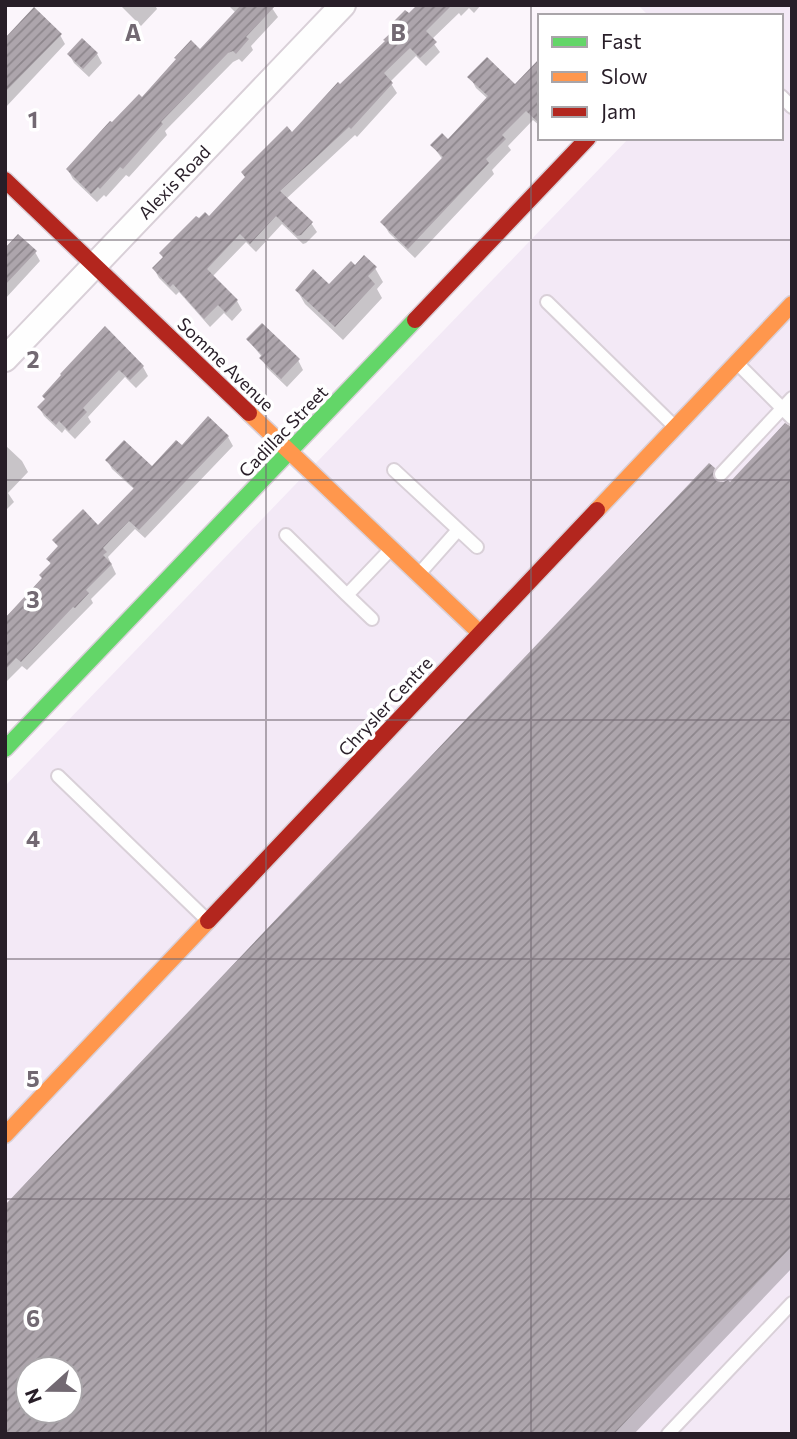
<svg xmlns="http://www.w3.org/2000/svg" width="797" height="1439" font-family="Commissioner,sans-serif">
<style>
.industrial{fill:#f3e9f6;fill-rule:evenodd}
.shadow{fill:#0003;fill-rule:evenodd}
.building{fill:url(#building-hatch);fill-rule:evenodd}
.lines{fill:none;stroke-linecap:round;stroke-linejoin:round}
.lane-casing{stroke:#d9d0d8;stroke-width:16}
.street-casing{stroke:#d9d0d8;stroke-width:28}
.fast-casing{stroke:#d9d0d8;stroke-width:19}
.slow-casing{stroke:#d9d0d8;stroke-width:19}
.jam-casing{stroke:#d9d0d8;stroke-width:19}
.lane{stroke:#fefefe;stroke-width:12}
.street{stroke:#fefefe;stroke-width:24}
.fast{stroke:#63d668;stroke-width:16}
.slow{stroke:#ff974d;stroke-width:16}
.jam{stroke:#b3261e;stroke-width:16}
.grid{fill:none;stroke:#726972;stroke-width:2;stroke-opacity:0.55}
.labels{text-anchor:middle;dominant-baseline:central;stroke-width:7;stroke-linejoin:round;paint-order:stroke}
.street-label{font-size:18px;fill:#281e28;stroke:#fff}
.grid-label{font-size:23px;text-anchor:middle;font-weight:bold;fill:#726972;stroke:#fff;stroke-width:7;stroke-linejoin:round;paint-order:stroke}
</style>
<defs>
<pattern id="building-hatch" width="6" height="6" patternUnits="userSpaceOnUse" patternTransform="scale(1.75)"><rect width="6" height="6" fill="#ada5ac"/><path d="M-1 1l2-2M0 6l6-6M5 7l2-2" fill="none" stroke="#8d868c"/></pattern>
</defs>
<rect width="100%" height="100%" fill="#fbf5fb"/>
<path class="industrial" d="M638,5H792V1434H5V786L629,138H781V16H649ZM28,1369H70V1411H28Z"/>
<path class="shadow" d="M120,5H155L157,9L141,26Z
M228,5H270L278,17L251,46L253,50L242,62L239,59L233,62L165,131L167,135L129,177L126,175L106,197L104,195L97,202L73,179L68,170L112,124L200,51L236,13Z
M420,5H481L474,13L469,8L461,16L459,13L431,40L440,52L426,66L416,56L390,82L397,93L357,137L355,135L286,199L311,223L317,232L306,243L303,244L282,224L256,252L246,242L212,277L237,301L242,310L232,321L224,313L210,327L179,292L176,295L159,278L154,269L164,259L161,253L209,219L386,42Z
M60,35L65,44L5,108V39Z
M69,54H97L102,63L89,77L74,63Z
M540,60V126L533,120L508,146L511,150L492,170L494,174L415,258L389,233L383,223L443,160L432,145L448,141L488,99L476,88L470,77L515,86Z
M5,245L8,248L35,252L40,261L5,299Z
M355,268H375L383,282L377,289L382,298L343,340L305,304L297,290L330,286Z
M105,328L143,367L148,376L136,388L125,377L88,417L91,422L75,439L65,429L62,433L44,416L39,407Z
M248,340L298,360L303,370L287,387L266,367L262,357Z
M792,428V1268L634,1434H5V1208L713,469L722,485L730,484ZM28,1369H70V1411H28Z
M228,437L233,446L145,538L135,529L108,557L116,574L91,599L93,603L27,670L22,666L5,683V618L43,579L51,565L48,559L59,548L55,540L98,527L135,490L112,469L107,460L152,468L182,447Z
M5,445L22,461L28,472L8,493L14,502L5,511Z"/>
<path class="building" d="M241,5H276L246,37L249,39L236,54L233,51L228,53L161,122L163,124L123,169L120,167L100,189L98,187L91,194L66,169L110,121L112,122L139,94L142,97L176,59L174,58L191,40L200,49Z
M417,5H452L426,31L437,42L420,58L410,48L384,73L393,83L351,129L349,127L280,191L313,222L301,235L297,236L276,216L250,244L240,234L207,269L238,300L226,313L218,305L204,319L173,284L170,287L152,268L163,257L159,253L196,216L199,218L205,212L209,216L245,177L241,172L287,126L292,132L338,82L340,84L385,41L383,40L397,27L393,22L405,10L409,13Z
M34,7L62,34L5,92V38Z
M82,38L98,53L83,69L67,54Z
M487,57L515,84L540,58V124L526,111L502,135L506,139L486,159L489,163L408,249L380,222L443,157L430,145L442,133L448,139L488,96L467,77Z
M18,234L37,251L5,285V248Z
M364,255L377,267L368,276L375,284L335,327L295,290L313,269L329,284L351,261L355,265Z
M262,323L300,359L281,379L259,358L262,355L246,339Z
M105,326L144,366L130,380L119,370L83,408L87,412L69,431L59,421L56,425L37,407L45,399L42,396L61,375L60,374Z
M208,416L229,436L139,530L129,521L103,548L107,552L103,555L112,564L86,590L89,593L75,608L73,607L21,662L16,658L5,670V618L42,578L39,575L51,563L46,559L58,546L52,540L83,509L98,525L134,488L105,460L124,440L152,466L176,440L182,445Z
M785,423L792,427V1246L614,1434H5V1205L709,463L715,468L713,476L716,481L723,482L728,480L730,482ZM28,1369H70V1411H28Z"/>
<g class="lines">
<g class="lane-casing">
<path id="lane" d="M781,96L792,107
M547,302L673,425
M737,363L792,418
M394,470L477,547
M721,474L792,398
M286,535L347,595
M419,574L458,530
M372,619L347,595L389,551
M58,776L205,918
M668,1434L792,1303"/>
</g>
<g class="street-casing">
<path id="street" d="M5,359L343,5"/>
</g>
<g class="fast-casing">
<path id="fast" d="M5,749L415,320"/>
</g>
<g class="slow-casing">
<path id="slow" d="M249,413L480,633
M597,510L792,304
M5,1135L208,921"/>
</g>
<g class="jam-casing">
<path id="jam" d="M5,180L249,413
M415,320L588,138
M208,921L597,510"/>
</g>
<use href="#lane" class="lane"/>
<use href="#street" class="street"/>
<use href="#fast" class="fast"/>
<use href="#slow" class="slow"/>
<use href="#jam" class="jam"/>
</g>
<path class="grid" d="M266,5V1434M531,5V1434M5,240H792M5,480H792M5,720H792M5,959H792M5,1199H792"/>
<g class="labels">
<g class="street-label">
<text transform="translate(174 182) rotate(-46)">Alexis Road</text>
<text transform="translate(226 364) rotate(44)">Somme Avenue</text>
<text transform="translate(283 431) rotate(-46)">Cadillac Street</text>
<text transform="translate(385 706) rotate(-47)">Chrysler Centre</text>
</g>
</g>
<g class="grid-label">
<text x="133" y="41">A</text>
<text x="398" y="41">B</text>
<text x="33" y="128">1</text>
<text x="33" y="368">2</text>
<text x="33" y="608">3</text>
<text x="33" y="847">4</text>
<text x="33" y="1087">5</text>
<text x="33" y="1327">6</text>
</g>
<rect width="797" height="1439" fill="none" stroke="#281e28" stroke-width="14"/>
<rect x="538" y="14" width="245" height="126" fill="#ffffff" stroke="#a9a5a9" stroke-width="2"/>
<rect x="552" y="37" width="35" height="10" fill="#63d668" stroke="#a9a5a9" stroke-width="2"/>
<text x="601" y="49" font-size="21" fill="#281e28">Fast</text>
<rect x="552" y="72" width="35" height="10" fill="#ff974d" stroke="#a9a5a9" stroke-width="2"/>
<text x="601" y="84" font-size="21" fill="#281e28">Slow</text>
<rect x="552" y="107" width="35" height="10" fill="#b3261e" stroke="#a9a5a9" stroke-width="2"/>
<text x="601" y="119" font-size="21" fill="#281e28">Jam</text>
<g transform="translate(49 1390) rotate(249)"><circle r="33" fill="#ffffff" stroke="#a9a5a9" stroke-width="2"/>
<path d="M0-5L12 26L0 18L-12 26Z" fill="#726972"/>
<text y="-10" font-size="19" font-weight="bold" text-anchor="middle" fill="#281e28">N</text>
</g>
</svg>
